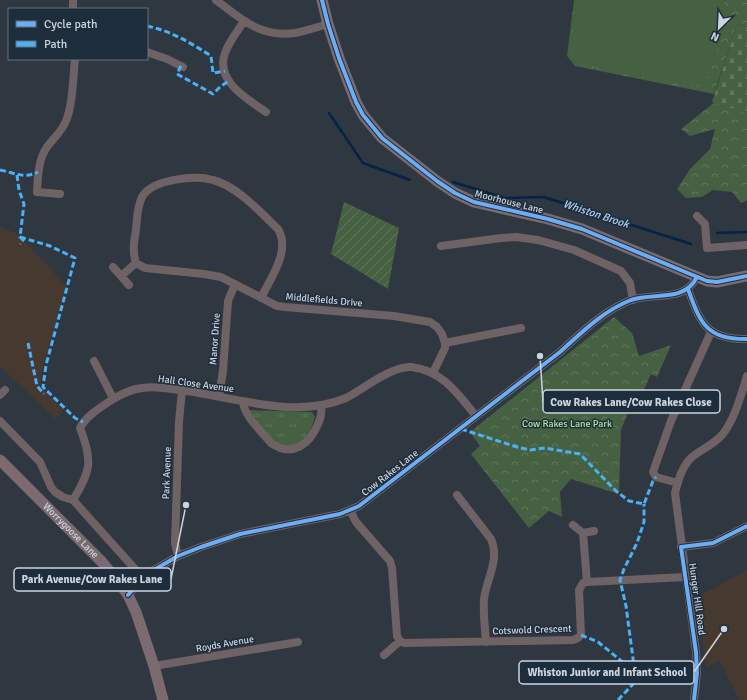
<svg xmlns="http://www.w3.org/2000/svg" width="747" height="700" font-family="Signika,sans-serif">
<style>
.education{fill:#463930}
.grass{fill:url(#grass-tufts)}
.forest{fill:url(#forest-crowns)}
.cemetery{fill:url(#cemetery-stones)}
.garden{fill:url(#garden-furrows)}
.pitch{fill:#466042}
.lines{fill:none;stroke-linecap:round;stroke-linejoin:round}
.stream{stroke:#042346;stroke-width:2.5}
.street{stroke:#6f6265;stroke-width:8}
.secondary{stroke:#7b6b70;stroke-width:11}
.quiet{stroke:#4cb0f7;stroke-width:3;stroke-dasharray:6 3;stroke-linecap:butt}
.cycleway-casing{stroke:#1e2d3c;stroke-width:6}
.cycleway{stroke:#6dadf4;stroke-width:4}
.labels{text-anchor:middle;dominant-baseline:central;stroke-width:3;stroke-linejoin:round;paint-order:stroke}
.street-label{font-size:10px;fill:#ccd5df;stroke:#1e2d3c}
.park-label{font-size:10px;fill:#aee59e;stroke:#1e2d3c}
.water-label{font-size:11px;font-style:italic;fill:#b3d3fc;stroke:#1e2d3c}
.leader{fill:none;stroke:#ccd5df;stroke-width:1.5}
.callout-dot{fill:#ccd5df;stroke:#1e2d3c;stroke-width:1.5}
.callout{fill:#1e2d3c;stroke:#ccd5df;stroke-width:1.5}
.callout-label{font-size:11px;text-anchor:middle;font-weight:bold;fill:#ccd5df}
</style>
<defs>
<pattern id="grass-tufts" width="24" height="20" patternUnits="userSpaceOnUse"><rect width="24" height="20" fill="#466042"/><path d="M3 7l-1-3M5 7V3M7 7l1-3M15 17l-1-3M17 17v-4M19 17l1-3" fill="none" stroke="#60765d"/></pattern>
<pattern id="forest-crowns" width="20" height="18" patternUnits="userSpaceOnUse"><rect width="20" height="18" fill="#466042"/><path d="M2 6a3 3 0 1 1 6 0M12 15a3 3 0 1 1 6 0" fill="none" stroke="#60765d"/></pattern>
<pattern id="cemetery-stones" width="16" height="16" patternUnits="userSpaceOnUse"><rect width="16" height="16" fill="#466042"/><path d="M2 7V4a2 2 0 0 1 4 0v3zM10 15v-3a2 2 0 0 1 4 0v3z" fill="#60765d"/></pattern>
<pattern id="garden-furrows" width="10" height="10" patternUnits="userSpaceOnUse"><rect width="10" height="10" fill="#466042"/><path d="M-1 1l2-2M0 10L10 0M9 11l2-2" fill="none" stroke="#60765d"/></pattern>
</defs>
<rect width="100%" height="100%" fill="#2f3740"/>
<path class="education" d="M0,227L16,233L67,286L43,365L40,387L64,410L55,419L0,366Z
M747,570V700H739L720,661L706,667L697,597Z"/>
<path class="grass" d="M248,410L312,412L315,417C311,430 306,445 290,445C284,446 279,445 275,441C266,435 255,419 248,410Z"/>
<path class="forest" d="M574,0H747V27L737,24L714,94L575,66L567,56Z
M720,98L747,103V200L741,203L732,192L713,190L702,197L686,198L677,189L690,169L710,149L715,129L690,136L681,129Z
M614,317L632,333L639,356L671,345L657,377L651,374L643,392L638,389L621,430L619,494L571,479L560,492L562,517L549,511L529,528L471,454L480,446L470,432Z"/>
<path class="cemetery" d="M737,24L747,27V113L712,102Z"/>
<path class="garden" d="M344,202L399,228L388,289L331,254Z"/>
<path class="pitch" d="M576,0H724L725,14L721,38L710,72L704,82L694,86L650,78L584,64L573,55L572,46Z"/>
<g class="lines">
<path class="stream" d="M329,113L363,163L410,180
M453,182L505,198L544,197L691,244
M717,233L747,232"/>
<path class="street" d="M73,0V9
M216,0C241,19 261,38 295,33C306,31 317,27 328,24
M244,21C237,32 229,42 225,53C215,81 247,99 266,112
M147,52L167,59L183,67
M60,194L37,192C38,176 38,160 47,147C53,139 61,132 65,123C73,107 73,77 75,59
M697,216L705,224L707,248L747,245
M441,246L501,238L516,237L538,240L574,250L621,271L630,283L633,300
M136,263C132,251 134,241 136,230C137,219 137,207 142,197C152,179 195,175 213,180C237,186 260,212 278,229C291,251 271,277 261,298
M113,267L129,285
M121,276L136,263L145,268L204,274L221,277L277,306L285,307L394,316L430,322L437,327L442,334L445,343V348L433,373
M688,289C700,323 707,340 747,339
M445,343L521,328
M94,361L113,398
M0,395L5,390
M219,396L223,371L228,301L235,284
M243,401C243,415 262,432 271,443C292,458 310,444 318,424C321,418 322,413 321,406
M0,421L40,462L51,487L55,492L63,497L73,500L143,578
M678,483L656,477L653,472L671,421L711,332
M457,495L491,539C500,560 487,577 484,599C483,613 485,628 486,642
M73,500C91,470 93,461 80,428C85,418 95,411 104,405C114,398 124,392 136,389C153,385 171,389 187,391C220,396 253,405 286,407C307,408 327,406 346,398C363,389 392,366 411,367C442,370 458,394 476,416
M350,510L356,522L390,561L392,568L397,636L400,641L404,643L573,640L578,638L581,635L579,590L583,583L587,582L685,577
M573,525L583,533L594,531
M583,533L587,582
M681,547L713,543L747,526
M178,556L175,543L179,422L182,390
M128,595L143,578L154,570L178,556L201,547L240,534L340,514L359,506L560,352C582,332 603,311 631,300C654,292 684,303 697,277
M384,655L400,641
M154,666L298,642
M694,700L697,673L696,652L675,493C678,481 682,466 692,457C702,449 713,445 722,435C735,419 741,395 747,376"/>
<g class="secondary">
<path d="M322,0L328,24L339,58L356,102L363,115L382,138L437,181L455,193L474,202L548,219L582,229L707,281L717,282L747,276"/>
<path id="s1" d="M0,460L102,562L117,580L128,595L136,612L154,666L163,700"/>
</g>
<path class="quiet" d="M147,26C171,31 191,43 211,56L213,73L225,71
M181,66L177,74L213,94L221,86L229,81
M0,170C15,173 24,179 38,172
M17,175L19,190L24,204L20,237L23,240L20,244
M20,237L50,246L75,258L46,365L43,387L75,418L83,422
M28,343L37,386L44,394
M461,429L517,447L530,450L545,448L580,454L616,491L629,501L644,504L653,481L656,477
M581,635L598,642L635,672
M618,700L636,681L626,606L620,580L624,569L637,543L644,522V504"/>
<g class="cycleway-casing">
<path id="cycleway" d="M322,0L328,24L339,58L356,102L363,115L382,138L437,181L455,193L474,202L548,219L582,229L707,281L717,282L747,276
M688,289C700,323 707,340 747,339
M128,595L143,578L154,570L178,556L201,547L240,534L340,514L359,506L560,352C582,332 603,311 631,300C654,292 684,303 697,277
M694,700L697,673L696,652L681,547L713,543L747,526"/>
</g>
<use href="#cycleway" class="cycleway"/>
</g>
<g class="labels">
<g class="street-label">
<text transform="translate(509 202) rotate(14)">Moorhouse Lane</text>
<text transform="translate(324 300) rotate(5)">Middlefields Drive</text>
<text transform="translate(215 339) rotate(-86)">Manor Drive</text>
<text transform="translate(196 384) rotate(8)">Hall Close Avenue</text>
<text transform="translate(167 473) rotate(-88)">Park Avenue</text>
<text transform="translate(390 473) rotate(-38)">Cow Rakes Lane</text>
<text stroke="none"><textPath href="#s1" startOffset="100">Worrygoose Lane</textPath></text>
<text transform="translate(697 599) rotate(82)">Hunger Hill Road</text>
<text transform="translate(532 630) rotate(-2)">Cotswold Crescent</text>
<text transform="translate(225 644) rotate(-10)">Royds Avenue</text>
</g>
<g class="park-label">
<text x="567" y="424">Cow Rakes Lane Park</text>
</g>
<g class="water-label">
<text transform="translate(596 214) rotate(18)">Whiston Brook</text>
</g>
</g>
<path class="leader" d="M540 356L543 402M186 505L171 579M724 629L694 672"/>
<g class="callout-dot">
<circle cx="540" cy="356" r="4"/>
<circle cx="186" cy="505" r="4"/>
<circle cx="724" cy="629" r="4"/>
</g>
<g class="callout">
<rect x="543" y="390" width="177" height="23" rx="4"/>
<rect x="14" y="568" width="157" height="23" rx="4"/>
<rect x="519" y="661" width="175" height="23" rx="4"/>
</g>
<g class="callout-label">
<text x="631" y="406">Cow Rakes Lane/Cow Rakes Close</text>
<text x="92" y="583">Park Avenue/Cow Rakes Lane</text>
<text x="607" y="676">Whiston Junior and Infant School</text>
</g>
<rect x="8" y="8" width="140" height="52" fill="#1e2d3c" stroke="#64707d"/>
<rect x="16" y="21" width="20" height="6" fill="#6dadf4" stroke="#64707d"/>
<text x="44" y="28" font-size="12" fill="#ccd5df">Cycle path</text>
<rect x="16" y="41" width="20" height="6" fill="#4cb0f7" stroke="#64707d"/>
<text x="44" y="48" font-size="12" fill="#ccd5df">Path</text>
<g transform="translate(719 28) rotate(204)" stroke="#1e2d3c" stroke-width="3" paint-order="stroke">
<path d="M0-3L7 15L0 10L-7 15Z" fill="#ccd5df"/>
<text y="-6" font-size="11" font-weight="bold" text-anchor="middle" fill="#ccd5df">N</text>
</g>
</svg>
